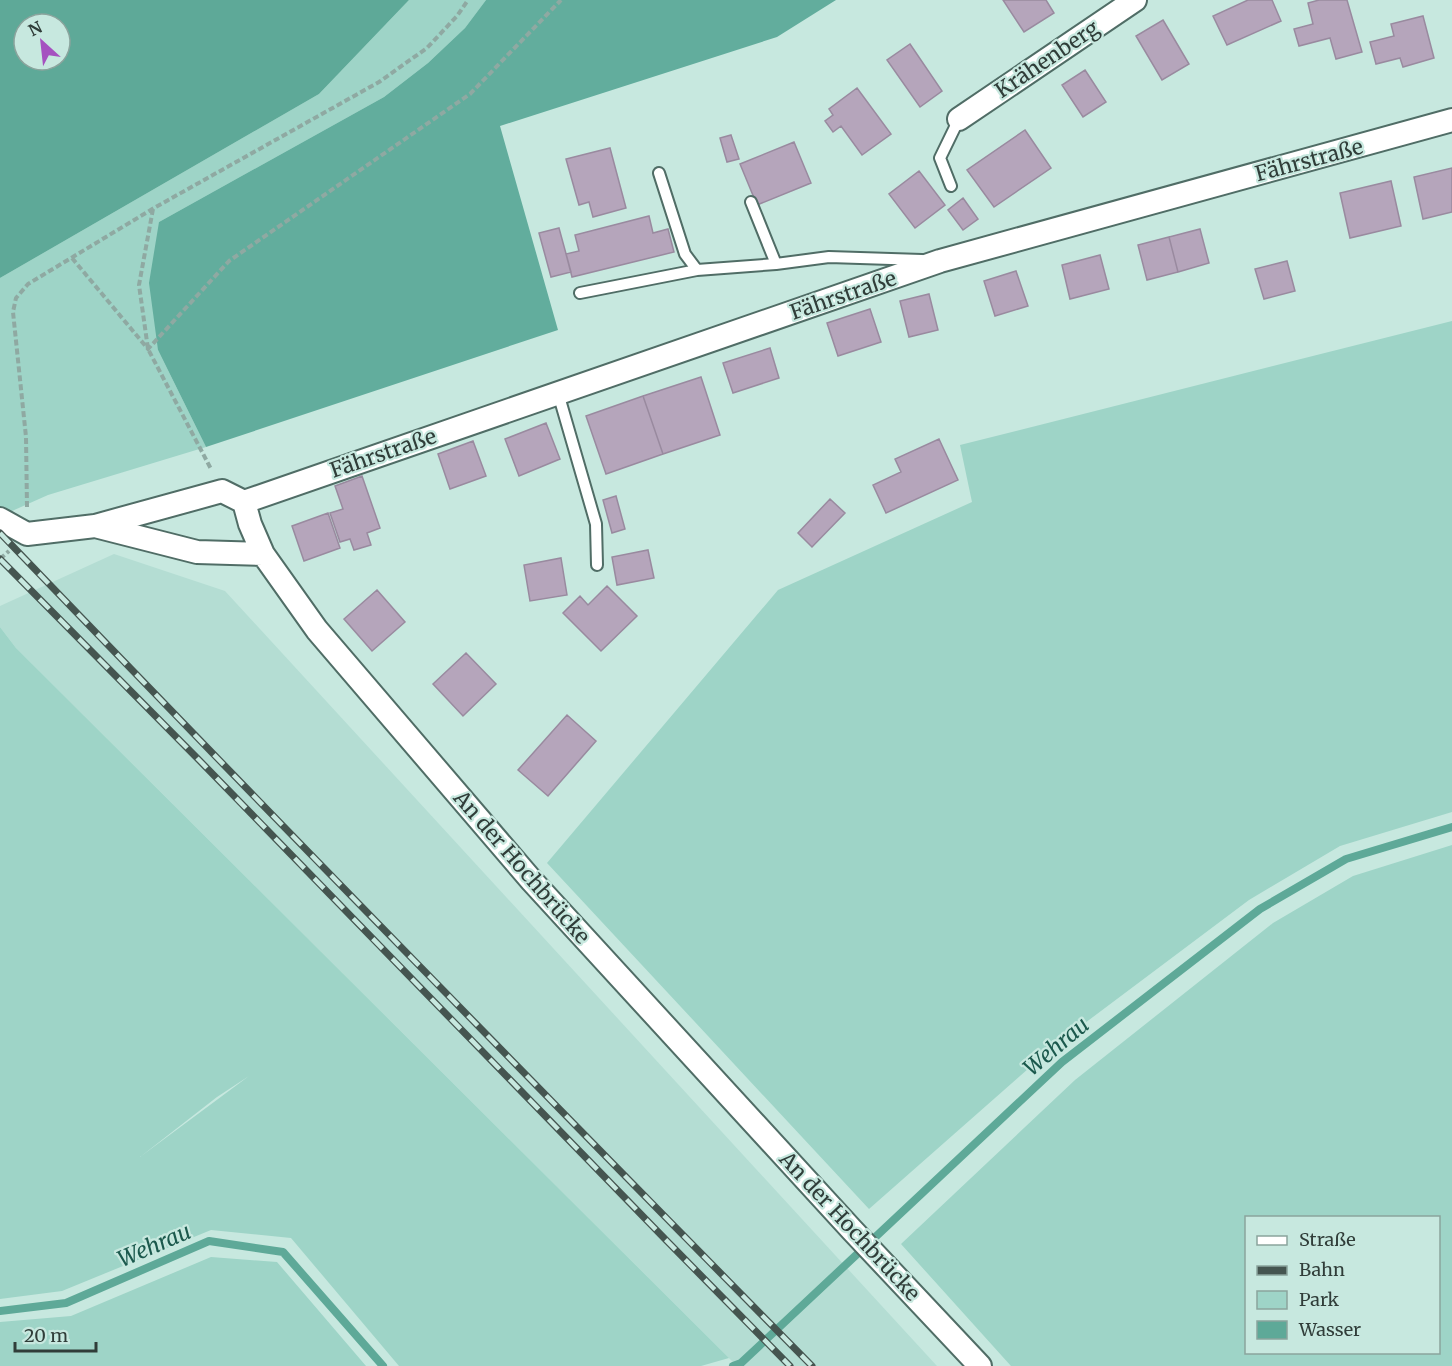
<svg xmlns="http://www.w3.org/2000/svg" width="1452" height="1366" font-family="Merriweather,serif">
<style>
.built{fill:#b4ddd3}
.green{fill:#9ed4c7;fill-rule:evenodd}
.forest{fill:#62ad9d}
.water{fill:#5ea998;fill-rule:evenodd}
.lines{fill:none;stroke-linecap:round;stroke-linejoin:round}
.stream{stroke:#5ea998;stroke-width:8}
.building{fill:#b5a5bb;stroke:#998a9f;stroke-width:1.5}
.service-casing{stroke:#506d66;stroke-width:14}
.minor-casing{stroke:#506d66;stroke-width:26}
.path{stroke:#8fa9a2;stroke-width:4;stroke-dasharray:6 3;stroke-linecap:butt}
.service{stroke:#fff;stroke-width:10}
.minor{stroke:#fff;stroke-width:22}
.rail-casing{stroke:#455550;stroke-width:7}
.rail{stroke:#c7e8df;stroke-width:4.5;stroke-dasharray:14;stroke-linecap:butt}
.labels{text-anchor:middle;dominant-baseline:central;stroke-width:4.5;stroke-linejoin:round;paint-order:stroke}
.street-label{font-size:21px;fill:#303d39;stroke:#c7e8df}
.water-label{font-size:22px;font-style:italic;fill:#1b594d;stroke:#c7e8df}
</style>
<rect width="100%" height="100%" fill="#c7e8df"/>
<path class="built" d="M114,554L225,591L937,1366H737L16,648L0,627V606Z"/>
<path class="green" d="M409,0H486L465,28L428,63L384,97L159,222L158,350L206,447L48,495L3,515L0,511V278L319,94Z
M1452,321V812L1340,846L1249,900L1053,1047L869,1209L547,863L778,590L972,502L960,445Z
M0,627L16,648L729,1358L701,1366H399L291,1238L211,1230L62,1291L0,1299ZM249,1076L140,1157L217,1097Z
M1452,845V1366H1011L901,1244L1075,1080L1273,923L1353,876ZM1246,1218H1438V1352H1246Z
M211,1257L277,1262L366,1366H0V1322L71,1316Z"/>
<path class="forest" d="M486,0H836L777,37L500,126L558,330L206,447L158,350L149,283L159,222L384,97L428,63L465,28Z"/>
<path class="water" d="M0,0H409L319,94L0,278ZM24,24H60V60H24Z"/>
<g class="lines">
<path class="stream" d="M0,1311L66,1303L209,1241L283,1252L383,1366
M733,1366L741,1363L1062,1062L1260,909L1346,859L1452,827"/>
</g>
<path class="building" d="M1003,0H1046L1054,13L1024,32Z
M1248,0H1272L1281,21L1227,45L1213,16Z
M1319,0H1347L1362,52L1336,59L1330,38L1299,46L1294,29L1313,24L1308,3Z
M1423,16L1434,58L1403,67L1400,58L1376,64L1370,42L1394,36L1391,24Z
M1163,20L1189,64L1162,80L1136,36Z
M910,44L942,91L920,107L887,60Z
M1085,70L1106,102L1083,117L1062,85Z
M857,88L891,134L862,155L841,126L833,132L825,121L833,115L829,109Z
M1025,130L1051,168L994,207L967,170Z
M731,135L739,159L727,162L720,138Z
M794,142L811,183L757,205L740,164Z
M610,148L626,208L593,217L589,202L579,205L566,159Z
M1452,168V212L1423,219L1414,177Z
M919,171L945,205L915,228L889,194Z
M1391,181L1401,226L1350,238L1340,193Z
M963,198L978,219L963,230L948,210Z
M649,216L653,233L668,229L674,252L572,277L566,254L579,251L575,235Z
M559,228L571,272L551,277L539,233Z
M1200,229L1209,263L1178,272L1169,237Z
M1169,237L1178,272L1147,280L1138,245Z
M1100,255L1109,289L1070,299L1062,265Z
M1287,261L1295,291L1264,299L1255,269Z
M1016,271L1028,306L995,316L984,281Z
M929,294L938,330L909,337L900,301Z
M870,309L881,342L838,356L827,323Z
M770,348L779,378L733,393L723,363Z
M701,377L720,435L663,454L643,396Z
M643,396L663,454L606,474L586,416Z
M546,423L560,459L519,476L505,439Z
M939,439L958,480L886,513L873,485L901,472L895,459Z
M473,441L486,476L450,489L438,454Z
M362,476L380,528L367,533L371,545L354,550L350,539L340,542L330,513L343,509L335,486Z
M616,496L625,529L612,533L603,500Z
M830,499L845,513L812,547L798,533Z
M328,513L340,548L304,561L292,526Z
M648,550L654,578L617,585L612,557Z
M561,558L567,595L530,601L524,565Z
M607,586L637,616L601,651L563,613L580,596L588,605Z
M377,590L405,622L372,651L344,619Z
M466,653L496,684L463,716L433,684Z
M567,715L596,741L548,796L518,770Z"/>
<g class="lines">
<g class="service-casing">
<path id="service" d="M659,173L685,254L697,270
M951,186L940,158L959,119
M751,202L776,264
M580,293L697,270L776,264L829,257L922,260
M558,393L596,524L597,565"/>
</g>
<g class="minor-casing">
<path id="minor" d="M959,119L1135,0
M244,502L250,524L263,554L317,630L532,881L852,1230L980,1366
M0,519L27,534L95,526L197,552L263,554
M95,526L222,491L244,502L940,261L1452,120"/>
</g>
<path class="path" d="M153,209L139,285L148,349L211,469
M72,258L148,349L229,261L470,94L561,0
M27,507L26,437L13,312L16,298L28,284L154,208L379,82L427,48L457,16L468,0
M0,559L9,551"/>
<use href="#service" class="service"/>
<use href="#minor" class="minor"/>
<g class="rail-casing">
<path id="rail" d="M0,533C269,813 540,1090 812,1366
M0,559L200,761L665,1239L790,1366"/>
</g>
<use href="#rail" class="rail"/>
</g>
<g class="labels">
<g class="street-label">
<text transform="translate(1047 59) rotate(-34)">Krähenberg</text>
<text transform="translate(1309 160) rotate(-15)">Fährstraße</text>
<text transform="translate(843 295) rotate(-19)">Fährstraße</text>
<text transform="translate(383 453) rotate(-19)">Fährstraße</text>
<text transform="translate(522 867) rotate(49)">An der Hochbrücke</text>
<text transform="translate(850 1226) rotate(47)">An der Hochbrücke</text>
</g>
<g class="water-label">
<text transform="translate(1056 1046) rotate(-40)">Wehrau</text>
<text transform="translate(154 1245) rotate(-23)">Wehrau</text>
</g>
</g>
<rect x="1245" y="1216" width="195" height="138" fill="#c7e8df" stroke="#8ba49d" stroke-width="1.5"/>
<rect x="1257" y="1236" width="30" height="9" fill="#ffffff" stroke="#8ba49d" stroke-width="1.5"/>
<text x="1299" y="1246" font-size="18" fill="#303d39">Straße</text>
<rect x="1257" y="1266" width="30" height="9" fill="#455550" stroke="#8ba49d" stroke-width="1.5"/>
<text x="1299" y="1276" font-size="18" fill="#303d39">Bahn</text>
<rect x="1257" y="1291" width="30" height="18" fill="#9ed4c7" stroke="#8ba49d" stroke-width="1.5"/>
<text x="1299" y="1306" font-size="18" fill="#303d39">Park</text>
<rect x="1257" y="1321" width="30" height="18" fill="#5ea998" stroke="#8ba49d" stroke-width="1.5"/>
<text x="1299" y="1336" font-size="18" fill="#303d39">Wasser</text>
<g transform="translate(42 42) rotate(333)"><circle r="28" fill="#c7e8df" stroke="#8ba49d" stroke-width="1.5"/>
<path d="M0-4.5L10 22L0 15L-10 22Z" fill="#a551c0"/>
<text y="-9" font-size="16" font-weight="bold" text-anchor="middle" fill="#303d39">N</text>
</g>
<path d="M15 1342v9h81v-9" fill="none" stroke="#303d39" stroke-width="3"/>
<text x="24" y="1342" font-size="18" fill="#303d39" stroke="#c7e8df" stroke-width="4.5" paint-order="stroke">20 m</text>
</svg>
